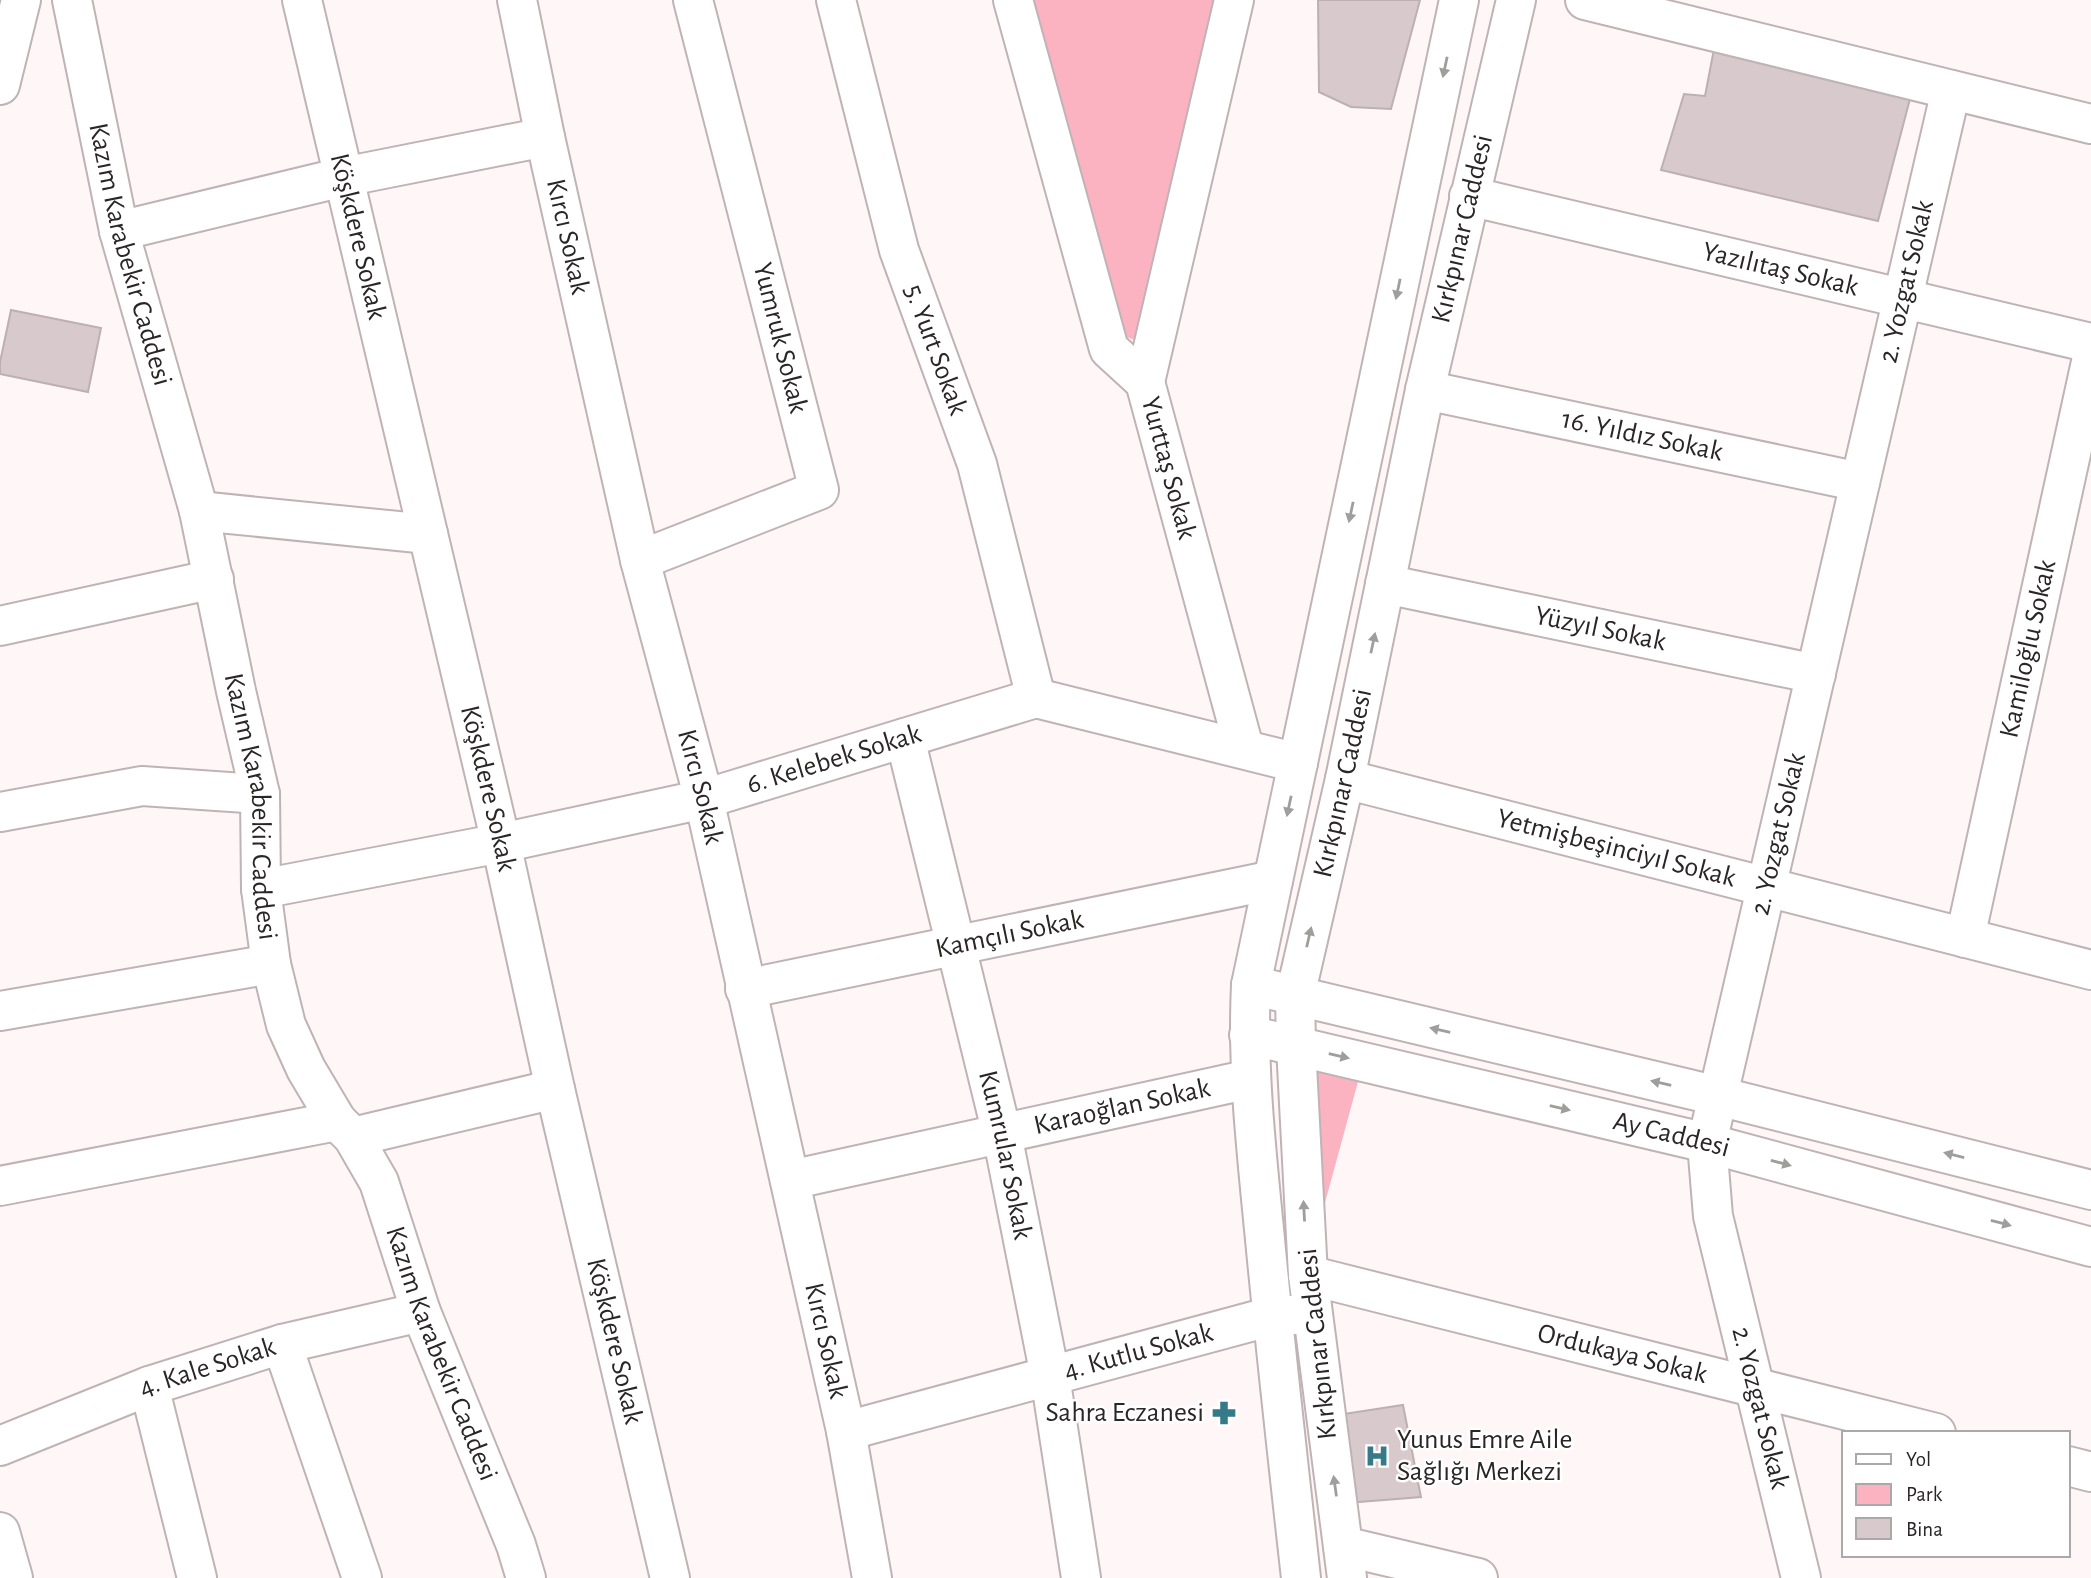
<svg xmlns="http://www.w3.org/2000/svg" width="2091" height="1578" font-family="'Alegreya Sans',sans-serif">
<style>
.park{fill:#fbb3c2}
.building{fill:#d7c9cc;stroke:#bdafb2;stroke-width:2}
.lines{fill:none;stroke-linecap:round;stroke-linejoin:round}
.minor-casing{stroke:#c0b3b5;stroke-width:42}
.major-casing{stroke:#c0b3b5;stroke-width:42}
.minor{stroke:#fff;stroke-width:38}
.major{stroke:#fff;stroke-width:38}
.oneway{fill:#a09d9d}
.labels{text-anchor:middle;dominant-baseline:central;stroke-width:5;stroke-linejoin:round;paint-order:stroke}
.street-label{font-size:28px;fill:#2b2626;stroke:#fff}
.poi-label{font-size:28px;fill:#2b2626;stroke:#fff;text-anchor:end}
</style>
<rect width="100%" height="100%" fill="#fff6f8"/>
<path class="park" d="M1032,0H1220L1140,342L1124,336Z
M1299,1051L1362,1067L1320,1221Z"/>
<path class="building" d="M1318,0H1420L1391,109L1351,107L1319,92Z
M1714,49L1911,95L1878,221L1661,170L1684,94L1705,96Z
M11,310L101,328L88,392L0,374V362Z
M1403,1405L1421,1497L1347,1503L1337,1415Z"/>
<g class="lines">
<g class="minor-casing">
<g id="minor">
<path id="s1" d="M302,0L501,843L555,1089L670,1578"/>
<path id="s2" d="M517,0L545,137L640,560L704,799L846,1431L872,1578"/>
<path id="s3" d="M836,0L899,250L977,464L1036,698"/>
<path id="s4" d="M1013,0L1109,349L1145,382L1244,748"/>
<path d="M1585,0L2091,124"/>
<path d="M0,85L21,0"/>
<path id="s5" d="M1469,196L2091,343"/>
<path d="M119,231L343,177L545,137"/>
<path d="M1145,382L1234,0"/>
<path id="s6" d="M1425,390L1860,482"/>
<path d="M199,511L428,534"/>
<path d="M640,560L819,490L693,0"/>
<path id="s7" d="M1385,584L1816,674"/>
<path d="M0,626L214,579"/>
<path d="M1036,698L1298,763"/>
<path id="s8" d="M905,738L1002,1134L1050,1376L1081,1578"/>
<path id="s9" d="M1345,779L2091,970"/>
<path d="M0,812L142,786L260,794"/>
<path id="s10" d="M261,889L501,843L704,799L1036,698"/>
<path id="s11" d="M1965,938L2091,362"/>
<path d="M1251,985L1718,1096L2091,1190"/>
<path id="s12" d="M745,989L1273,880"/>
<path d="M0,1011L271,964"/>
<path id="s13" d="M1249,1035L1707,1143L2091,1247"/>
<path d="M353,1137L555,1089"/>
<path id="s14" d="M790,1180L1250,1079"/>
<path d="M0,1186L337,1121"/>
<path id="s15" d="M1308,1275L1936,1433"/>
<path d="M282,1344L362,1578"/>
<path d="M149,1386L197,1578"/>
<path id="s16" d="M846,1431L1272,1316L1312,1314"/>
<path id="s17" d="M0,1446L149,1386L282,1344L421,1312"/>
<path d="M2068,1466L2091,1472"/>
<path d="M0,1532L13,1578"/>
<path d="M1343,1546L1478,1578"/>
<path id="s18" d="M1801,1578L1713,1216L1707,1143L1951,90"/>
</g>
</g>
<g class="major-casing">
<g id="major">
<path id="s19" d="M72,0L119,231L199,511L236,691L260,794L261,889L271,964L286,1025L306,1069L337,1121L353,1137L379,1182L421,1312L516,1545L526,1578"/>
<path d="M1301,1578C1288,1462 1275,1345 1264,1229C1256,1147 1247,1067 1251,985L1459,0"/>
<path id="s20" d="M1347,1578L1308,1275L1296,1046L1295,996L1345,779L1425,390L1516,0"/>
</g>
</g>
<use href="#minor" class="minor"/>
<use href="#major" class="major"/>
</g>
<defs><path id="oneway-solid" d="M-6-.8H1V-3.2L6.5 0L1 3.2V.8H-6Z" transform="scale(1.75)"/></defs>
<g class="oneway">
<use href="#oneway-solid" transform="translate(1445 67) rotate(102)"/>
<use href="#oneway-solid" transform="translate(1398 289) rotate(102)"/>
<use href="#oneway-solid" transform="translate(1351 512) rotate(102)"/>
<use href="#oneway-solid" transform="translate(1373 643) rotate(-78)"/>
<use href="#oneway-solid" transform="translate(1289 806) rotate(102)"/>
<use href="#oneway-solid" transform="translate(1309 937) rotate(-77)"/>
<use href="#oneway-solid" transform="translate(1440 1030) rotate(-167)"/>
<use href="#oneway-solid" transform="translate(1339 1056) rotate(13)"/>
<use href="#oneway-solid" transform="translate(1661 1083) rotate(-167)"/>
<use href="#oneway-solid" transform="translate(1560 1108) rotate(13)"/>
<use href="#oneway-solid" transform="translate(1954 1155) rotate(-166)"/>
<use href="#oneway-solid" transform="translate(1781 1163) rotate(15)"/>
<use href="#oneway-solid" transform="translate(1304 1211) rotate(-93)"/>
<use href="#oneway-solid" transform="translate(2001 1223) rotate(15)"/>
<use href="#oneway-solid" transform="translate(1335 1486) rotate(-98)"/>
</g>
<defs>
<g id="pharmacy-bare" transform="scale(1.89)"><path d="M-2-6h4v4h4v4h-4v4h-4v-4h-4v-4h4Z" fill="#367989" stroke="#fff" stroke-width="2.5" paint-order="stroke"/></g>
<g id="hospital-bare" transform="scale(1.89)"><path d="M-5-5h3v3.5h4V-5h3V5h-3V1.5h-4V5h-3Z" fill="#367989" stroke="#fff" stroke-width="2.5" paint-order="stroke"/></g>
</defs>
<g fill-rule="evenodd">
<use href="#pharmacy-bare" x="1224" y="1413"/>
<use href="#hospital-bare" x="1377" y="1456"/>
</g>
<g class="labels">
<g class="street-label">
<text stroke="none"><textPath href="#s20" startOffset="1370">Kırkpınar Caddesi</textPath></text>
<text stroke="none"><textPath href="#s1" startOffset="243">Köşkdere Sokak</textPath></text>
<text stroke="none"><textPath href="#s2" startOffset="242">Kırcı Sokak</textPath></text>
<text stroke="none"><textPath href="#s19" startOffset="261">Kazım Karabekir Caddesi</textPath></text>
<text stroke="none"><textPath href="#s5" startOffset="320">Yazılıtaş Sokak</textPath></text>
<text stroke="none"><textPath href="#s18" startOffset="1330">2. Yozgat Sokak</textPath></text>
<text transform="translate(780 338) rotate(76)">Yumruk Sokak</text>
<text stroke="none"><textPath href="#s3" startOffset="364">5. Yurt Sokak</textPath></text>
<text stroke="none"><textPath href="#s6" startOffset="222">16. Yıldız Sokak</textPath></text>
<text stroke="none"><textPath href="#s4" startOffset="500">Yurttaş Sokak</textPath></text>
<text stroke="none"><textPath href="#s7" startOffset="220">Yüzyıl Sokak</textPath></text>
<text stroke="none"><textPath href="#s11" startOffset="296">Kamiloğlu Sokak</textPath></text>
<text stroke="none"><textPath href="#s10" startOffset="588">6. Kelebek Sokak</textPath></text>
<text stroke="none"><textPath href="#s20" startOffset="803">Kırkpınar Caddesi</textPath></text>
<text stroke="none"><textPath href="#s2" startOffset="808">Kırcı Sokak</textPath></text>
<text stroke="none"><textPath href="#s1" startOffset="810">Köşkdere Sokak</textPath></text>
<text stroke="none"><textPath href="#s19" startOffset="828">Kazım Karabekir Caddesi</textPath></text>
<text stroke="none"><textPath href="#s18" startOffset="763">2. Yozgat Sokak</textPath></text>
<text stroke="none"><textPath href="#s9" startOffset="280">Yetmişbeşinciyıl Sokak</textPath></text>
<text stroke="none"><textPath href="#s12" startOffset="270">Kamçılı Sokak</textPath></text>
<text stroke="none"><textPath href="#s14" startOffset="340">Karaoğlan Sokak</textPath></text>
<text stroke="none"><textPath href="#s13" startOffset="434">Ay Caddesi</textPath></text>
<text stroke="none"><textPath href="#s8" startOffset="429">Kumrular Sokak</textPath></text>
<text stroke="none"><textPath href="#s1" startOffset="1377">Köşkdere Sokak</textPath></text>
<text stroke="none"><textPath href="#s2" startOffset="1376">Kırcı Sokak</textPath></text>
<text transform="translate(1318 1344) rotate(-96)">Kırkpınar Caddesi</text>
<text stroke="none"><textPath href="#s16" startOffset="303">4. Kutlu Sokak</textPath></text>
<text stroke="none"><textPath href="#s19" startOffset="1416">Kazım Karabekir Caddesi</textPath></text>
<text stroke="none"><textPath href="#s15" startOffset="324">Ordukaya Sokak</textPath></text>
<text stroke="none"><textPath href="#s17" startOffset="222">4. Kale Sokak</textPath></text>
<text transform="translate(1760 1408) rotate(76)">2. Yozgat Sokak</text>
</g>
<g class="poi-label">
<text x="1204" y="1413">Sahra Eczanesi</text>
<text x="1397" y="1440" text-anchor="start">Yunus Emre Aile<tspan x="1397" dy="32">Sağlığı Merkezi</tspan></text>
</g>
</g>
<rect x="1842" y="1431" width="228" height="126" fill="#ffffff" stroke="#aaa8a8" stroke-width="2"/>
<rect x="1856" y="1454" width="35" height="10" fill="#ffffff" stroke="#aaa8a8" stroke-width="2"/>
<text x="1906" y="1466" font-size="21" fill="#2b2626">Yol</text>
<rect x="1856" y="1484" width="35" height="21" fill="#fbb3c2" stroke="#aaa8a8" stroke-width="2"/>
<text x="1906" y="1501" font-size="21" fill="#2b2626">Park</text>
<rect x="1856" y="1518" width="35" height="21" fill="#d7c9cc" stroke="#aaa8a8" stroke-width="2"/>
<text x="1906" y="1536" font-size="21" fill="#2b2626">Bina</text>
</svg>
